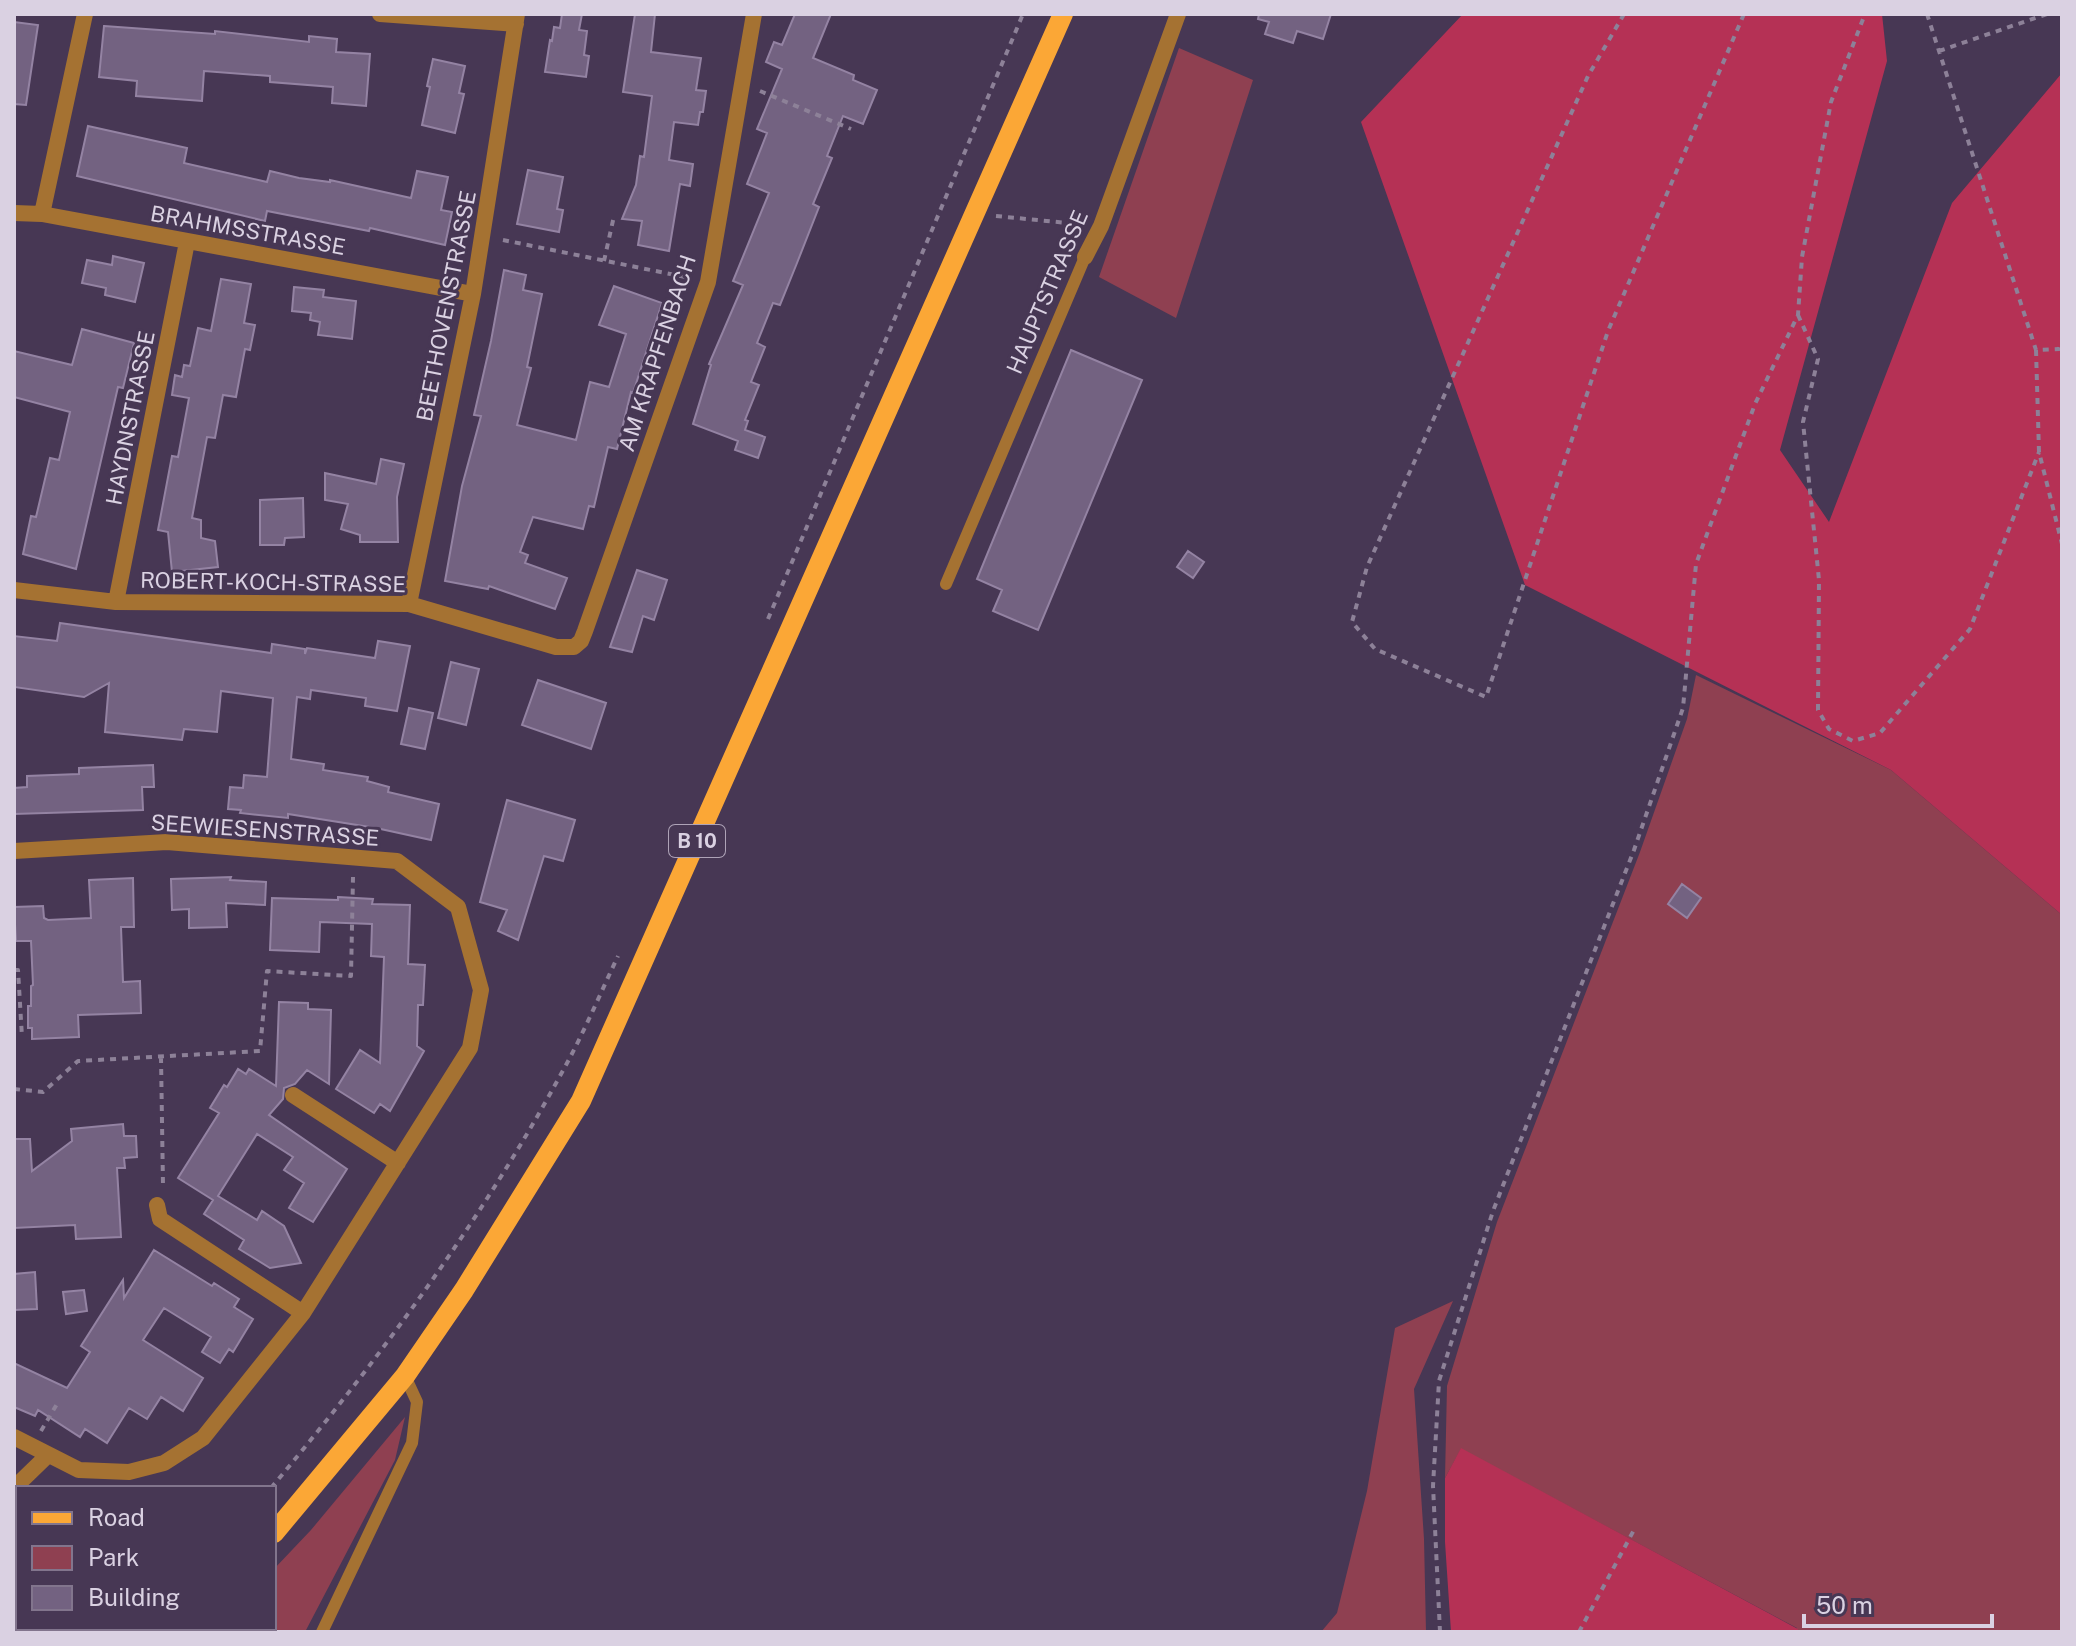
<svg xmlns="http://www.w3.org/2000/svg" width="2076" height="1646" font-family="'Public Sans',sans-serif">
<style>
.green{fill:#8f4051}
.forest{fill:#b53155}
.building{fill:#736281;stroke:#9483a3;stroke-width:2}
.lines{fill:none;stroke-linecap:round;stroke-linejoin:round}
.path{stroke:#8d8198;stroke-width:4;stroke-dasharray:6 6;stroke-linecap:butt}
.service{stroke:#a57232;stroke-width:12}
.minor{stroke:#a57232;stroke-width:16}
.primary{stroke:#fba736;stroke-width:20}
.labels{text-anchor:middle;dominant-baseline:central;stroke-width:6;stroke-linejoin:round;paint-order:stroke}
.shield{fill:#473754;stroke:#aea3b7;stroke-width:2}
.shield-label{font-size:20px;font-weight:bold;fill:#dad1e2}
.street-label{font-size:22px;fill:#dad1e2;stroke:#473754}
</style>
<rect width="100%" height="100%" fill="#473754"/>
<path class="green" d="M1179,48L1253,80L1176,318L1099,277Z
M1696,675L1891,770L2062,915V1632H1797V1628L1461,1449L1445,1478L1447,1386L1497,1222L1640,852L1687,719Z
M1453,1301L1414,1389L1424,1539L1426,1632H1321L1337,1613L1367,1491L1395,1328Z
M405,1417L395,1460L305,1632H213L217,1628H274V1569L311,1530Z"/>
<path class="forest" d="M1463,14H1882L1887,61L1780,450L1829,522L1952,203L2062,73V915L1891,770L1525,585L1361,122Z
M1461,1448L1798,1629L1797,1632H1451L1445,1542V1478Z"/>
<path class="building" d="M562,14H582L579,30L587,31L584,55L589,56L586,77L545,72L550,40L552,41L554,27L560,28Z
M635,14H655L651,52L701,58L696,90L706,91L703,112H700L698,125L674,122L669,160L693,164L690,186L680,184L669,251L638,245L642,221L622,219L636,185L640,156L644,157L652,96L623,92Z
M795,14H831L813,58L854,75L853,80L877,90L863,124L843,116L827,156L832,158L813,204L819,207L797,263L780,305L773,303L757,343L765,347L751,382L759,385L745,420L748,421L745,430L765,437L758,458L735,450L738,441L693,424L711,365L709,364L743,285L733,281L769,193L747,184L767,133L757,129L782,69L766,62L774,42L782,45Z
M1259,14H1331L1323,39L1297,31L1293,43L1265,34L1269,22L1258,19Z
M14,22L38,25L26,105L14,104Z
M104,26L215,34V31L309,42V36L337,39L336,52L370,54L366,106L332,103L333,87L270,82V76L204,71L202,101L136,96L137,81L99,77Z
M433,59L465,66L459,93L464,94L455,133L422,125L430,87L427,86Z
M88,126L187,148L184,163L267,182L270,171L299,178L330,182V180L411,198L417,171L448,177L441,210L452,212L445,245L370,228L369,231L267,211L265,221L77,176Z
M528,170L563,177L557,209L563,210L559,232L517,224Z
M113,256L144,263L135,302L105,295L106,288L82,283L87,260L112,265Z
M504,270L526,275L523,290L542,294L527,367L531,368L517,425L576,440L590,382L609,387L626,334L599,325L614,286L662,303L633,393L631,392L617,449L608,447L594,507L589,506L583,529L533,517L520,552L528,555L525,563L567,578L555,609L489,586L488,589L445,581L462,486L481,416L474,415L491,341Z
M221,279L251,284L244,323L255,325L250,350L245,349L236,397L223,395L215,438L207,437L192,518L201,520V538L215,541L218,567L172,572L168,532L158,530L172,456L178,457L189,398L172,395L175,375L182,377L184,365L190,366L198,328L211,331Z
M294,287L324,290L323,297L356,301L352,339L318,335L320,322L310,320L311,313L292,311Z
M82,329L134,343L123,388L118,387L76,569L23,554L31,516L36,517L50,458L59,460L70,412L14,397V351L72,365Z
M1071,350L1142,380L1038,630L993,611L1002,590L977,579Z
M381,459L404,464L397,497L398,542H360V535L341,529L348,504L325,500V473L376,484Z
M303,498L304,537L285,538L284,545H260V500Z
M1188,551L1204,562L1193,578L1177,567Z
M637,570L667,580L654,620L643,616L632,652L610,647Z
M60,623L271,653L272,644L305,649V654L307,648L375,658L378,641L410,646L397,711L365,706L366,698L311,690L310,699L297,697L291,759L324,764L323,770L368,777L367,781L389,787L388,792L439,804L431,840L376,828L288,814V818L240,813L241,810L228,809L230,787L243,788L244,775L267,777L273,698L221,691L217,732L184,729L182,740L105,732L109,683L84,697L14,687V636L57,641Z
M451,662L479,669L466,725L438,718Z
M538,680L606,703L591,749L522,725Z
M409,708L433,713L425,749L401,744Z
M153,765L154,787H142L143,810L14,814V788L27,787V776L79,774V768Z
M507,800L575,820L563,861L544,856L518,940L498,931L507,910L480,902Z
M231,877L230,880L266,882L265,905L226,903L227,927L189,928V909L172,910L171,879Z
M133,878L134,927H121L123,982L140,981L141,1013L78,1015L79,1037L32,1039V1028H28V1006H31V986L33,985L31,941H16L14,907L43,906L44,918L48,920L91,918L89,880Z
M1682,884L1701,898L1687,918L1668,904Z
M338,897L373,899L372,904L410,905L408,964L425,965L423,1005H418L417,1046L424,1051L390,1111L380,1104L374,1113L336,1089L360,1050L380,1063L384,957L371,956L372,924L320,922L319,952L270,950L272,898L338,900Z
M279,1002L308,1003V1009L331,1010L329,1084L307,1070L295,1084L284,1088L283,1099L269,1115L347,1169L313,1222L289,1208L304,1183L284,1170L293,1157L257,1134L218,1196L257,1220L262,1211L284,1226L301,1263L270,1268L239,1249L244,1240L204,1214L213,1200L178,1178L219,1113L210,1108L224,1085L227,1087L238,1069L246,1074L249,1069L276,1086Z
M123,1124L124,1136H136L137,1157L124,1158L125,1168H117L121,1237L76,1239L75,1225L14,1228V1139H30L32,1171L72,1141L71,1129Z
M154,1250L212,1286L214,1283L239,1299L234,1307L253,1319L233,1352L229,1349L220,1363L202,1352L211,1337L164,1308L143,1340L203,1378L183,1411L161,1397L147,1419L129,1408L107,1443L85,1429L80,1437L38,1410L35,1416L14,1407V1363L67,1388L90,1352L81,1346L123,1280L124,1298Z
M35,1272L37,1309L14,1310V1274Z
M84,1290L87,1311L66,1314L63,1292Z"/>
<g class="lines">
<path class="path" d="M1624,14L1588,76L1367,567L1352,622L1375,649L1486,697L1608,331L1744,14
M1927,14L2036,350L2059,349L2062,341
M1939,51L2047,14
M760,91L851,129
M996,216L1078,224
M503,240L690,278
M604,261L614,216
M1798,315L1818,359L1803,422L1819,580L1818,710L1829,729L1853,741L1880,733L1970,629L2039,452
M2036,350L2039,452L2062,544
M768,619L1023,14
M14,970H18L22,1037
M161,1057L163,1186
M14,1089L43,1092L78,1061L260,1051L267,971L351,976L353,877
M41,1431L57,1404
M271,1488C382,1356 484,1217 566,1065C585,1030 601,992 618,956
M132,1632L137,1628
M1440,1632L1433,1486L1439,1381L1493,1211L1634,850L1683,708L1696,564L1755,404L1798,315L1802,257L1831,102L1865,14
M1579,1632L1635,1528"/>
<path class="service" d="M946,584L1085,257
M322,1632L412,1443L417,1402L405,1376"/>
<path class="minor" d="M380,14L516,24
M14,213L42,214L473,294
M42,214L85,14
M1085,257L1101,226L1178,14
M14,590L116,602L409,604L556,647H574L581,641L585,631L708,282L754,14
M116,602L187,242
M409,604L473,294L517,14
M14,851L167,842L397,861L458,907L481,990L470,1048L303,1313L203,1438L164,1463L129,1472L79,1470L14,1437
M293,1095L398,1163
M157,1205L160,1219L303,1313
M14,1488L47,1456"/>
<path class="primary" d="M274,1533L405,1376L464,1290L581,1101L1063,14
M171,1632L175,1628"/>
</g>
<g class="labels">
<rect class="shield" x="669" y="825" width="56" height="32" rx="6"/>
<g class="shield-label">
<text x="697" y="841">B 10</text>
</g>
<g class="street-label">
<text transform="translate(248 230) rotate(10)">BRAHMSSTRASSE</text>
<text transform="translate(1047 292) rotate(-67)">HAUPTSTRASSE</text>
<text transform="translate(446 306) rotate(-79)">BEETHOVENSTRASSE</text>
<text transform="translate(657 353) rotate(-72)">AM KRAPFENBACH</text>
<text transform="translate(130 418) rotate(-79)">HAYDNSTRASSE</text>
<text transform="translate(273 582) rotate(1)">ROBERT-KOCH-STRASSE</text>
<text transform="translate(265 830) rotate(4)">SEEWIESENSTRASSE</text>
</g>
</g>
<rect width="2076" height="1646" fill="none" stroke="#dad1e2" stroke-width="32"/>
<rect x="16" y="1486" width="260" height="144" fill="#473754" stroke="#82758d" stroke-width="2"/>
<rect x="32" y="1512" width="40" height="12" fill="#fba736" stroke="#82758d" stroke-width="2"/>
<text x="88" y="1526" font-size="24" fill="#dad1e2">Road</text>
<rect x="32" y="1546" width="40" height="24" fill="#8f4051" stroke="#82758d" stroke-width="2"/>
<text x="88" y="1566" font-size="24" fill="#dad1e2">Park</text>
<rect x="32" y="1586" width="40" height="24" fill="#736281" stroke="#82758d" stroke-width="2"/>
<text x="88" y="1606" font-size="24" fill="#dad1e2">Building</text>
<path d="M1804 1614v12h188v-12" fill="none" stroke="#dad1e2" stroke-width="4"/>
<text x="1816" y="1614" font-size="24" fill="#dad1e2" stroke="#473754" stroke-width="6" paint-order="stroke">50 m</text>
</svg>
